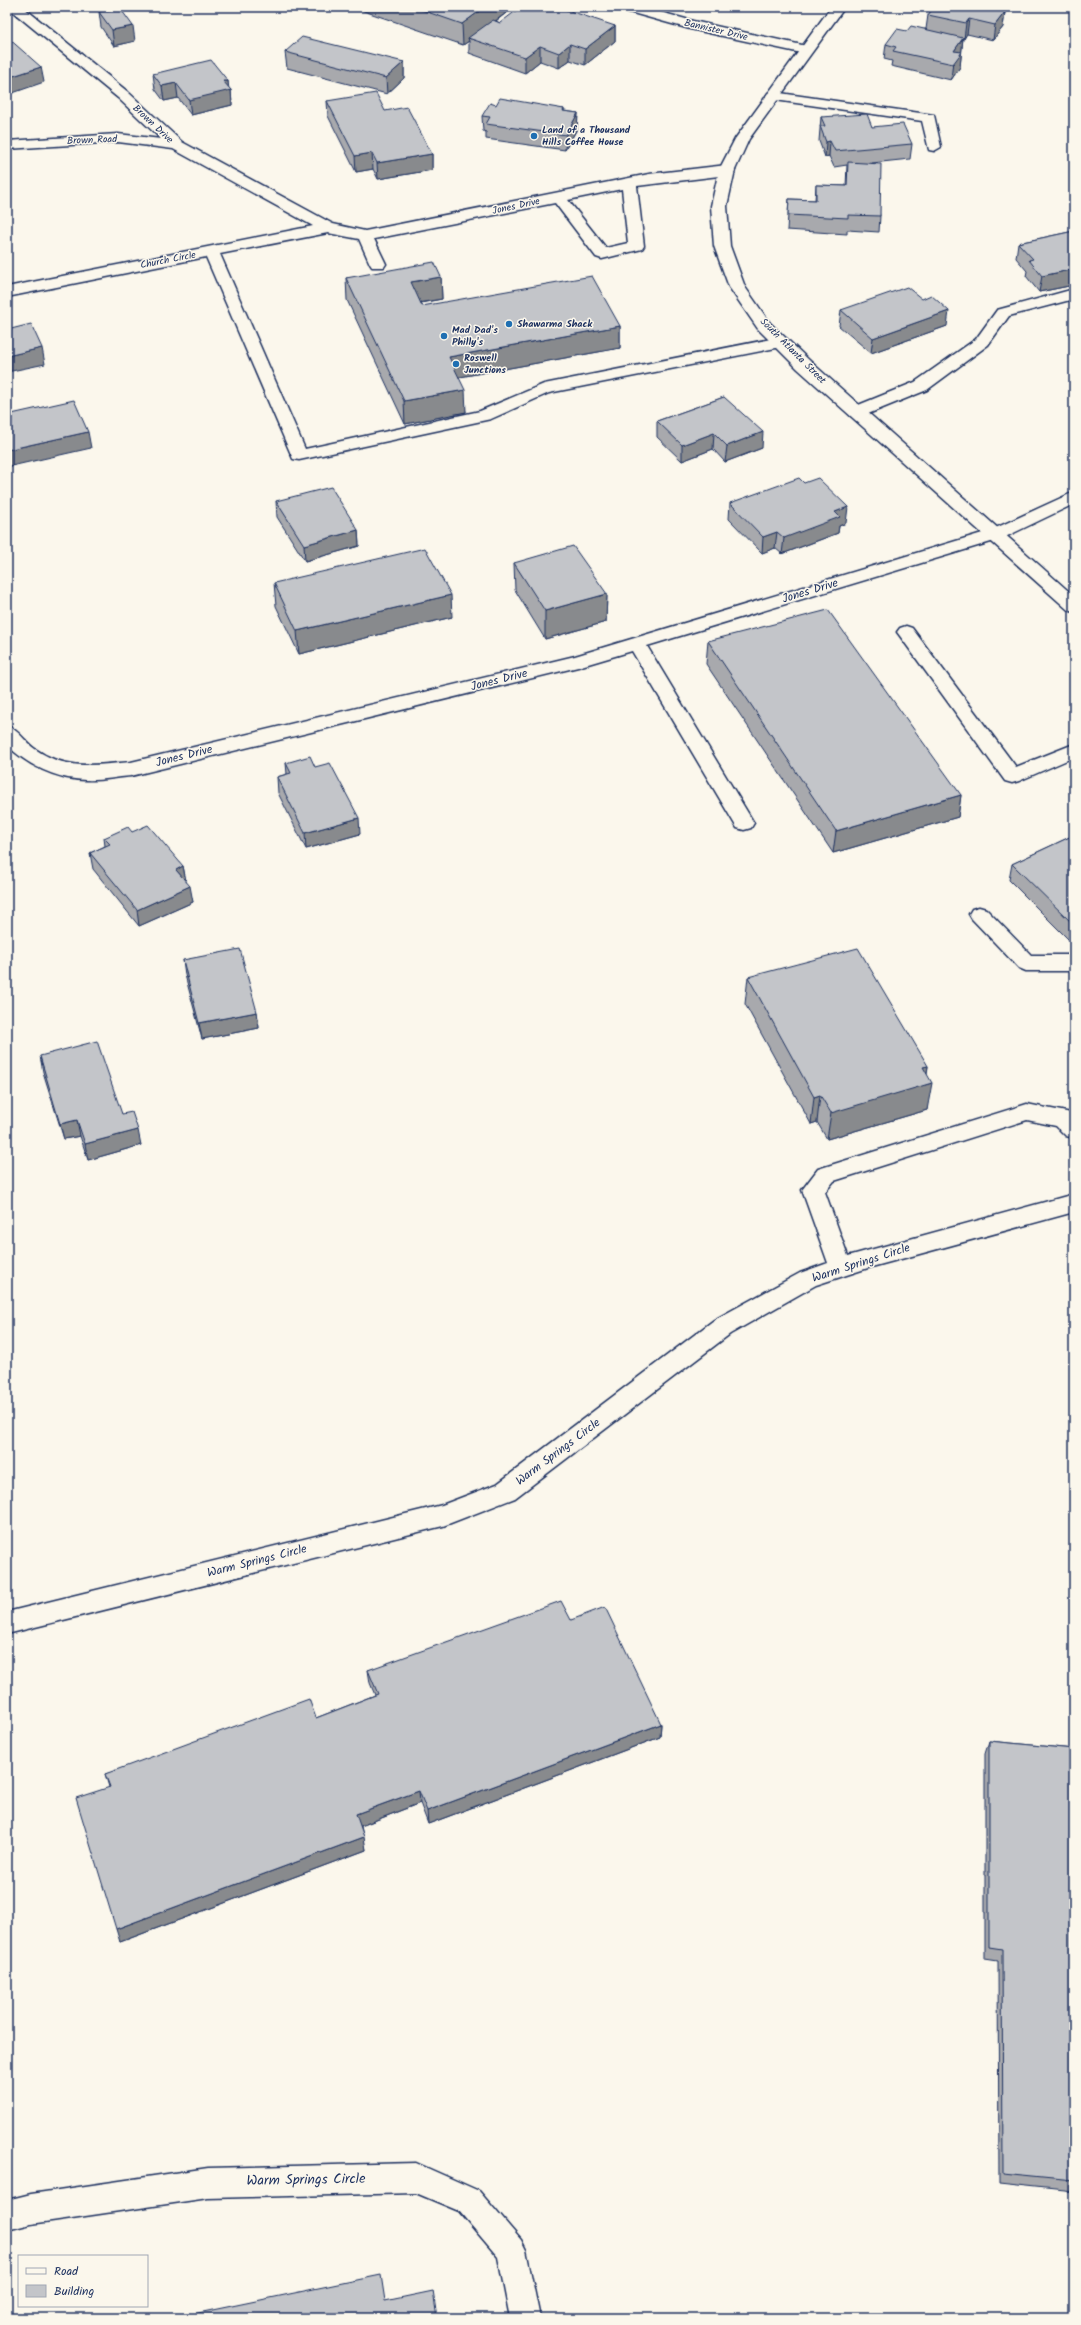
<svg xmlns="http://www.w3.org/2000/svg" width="1081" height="2325" font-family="Kalam,sans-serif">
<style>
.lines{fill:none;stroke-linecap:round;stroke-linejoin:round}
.minor-casing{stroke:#1b2f5e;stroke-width:3}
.major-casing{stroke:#1b2f5e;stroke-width:3}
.minor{fill:#fbf7ec;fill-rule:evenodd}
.major{fill:#fbf7ec;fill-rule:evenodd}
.wall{fill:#a8a9ad;stroke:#1b2f5e}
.shaded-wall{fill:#888a8d;stroke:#1b2f5e}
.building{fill:#c3c5c9;stroke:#1b2f5e}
.poi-dot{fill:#1f6fb2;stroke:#fbf7ec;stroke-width:1.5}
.labels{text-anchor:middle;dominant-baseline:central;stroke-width:3;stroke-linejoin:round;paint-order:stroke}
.far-street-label{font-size:10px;fill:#1b2f5e;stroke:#fbf7ec}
.far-poi-label{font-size:10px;font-weight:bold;fill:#1b2f5e;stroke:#fbf7ec;text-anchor:start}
.street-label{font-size:12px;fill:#1b2f5e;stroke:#fbf7ec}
.near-street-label{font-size:14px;fill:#1b2f5e;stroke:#fbf7ec}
</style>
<rect width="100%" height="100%" fill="#fbf7ec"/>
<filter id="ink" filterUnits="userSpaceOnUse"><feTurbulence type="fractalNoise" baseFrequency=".025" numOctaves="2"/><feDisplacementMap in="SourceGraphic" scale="8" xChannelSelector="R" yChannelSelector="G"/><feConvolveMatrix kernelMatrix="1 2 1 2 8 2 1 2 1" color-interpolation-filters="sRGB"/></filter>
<g filter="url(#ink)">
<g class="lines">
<g class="minor-casing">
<path id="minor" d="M7,7H23L128,92L182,142L333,224L365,231L649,174L727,165L735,170L727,175L637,186L644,246L642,249L602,259L596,257L555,203L374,239L386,264L384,267H372L370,264L359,239L328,233L220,254L305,449L480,411L544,384L781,337L787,339L789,342L787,345L781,347L549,393L491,419L299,460L293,459L206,257L7,297V287L313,226L173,149L118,142L7,149V141L118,134L161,139L118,98ZM622,189L628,243L606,248L568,200Z
M620,7H642L693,21L811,47L813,50L806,54L690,29L622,10Z
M773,92L934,115L941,147L934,151L929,150L922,121L768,99L766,96L768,93Z
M1074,289V299L1009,316L988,345L927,390L863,416H851L849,412L851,408L915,382L976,339L997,310Z
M1074,492V504L1001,539L647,646L754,823L751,828L744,830L737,828L632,651L578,667L131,776C116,777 100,781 85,780C56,779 27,765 7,745V726C18,729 25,742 35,749C66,771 96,765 131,762L575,656L989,531Z
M906,626L912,628L1016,767L1074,744V757L1019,781L1012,783L1005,781L900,636L897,632L900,628Z
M979,907L986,909L1031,955H1074V971H1026L1019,968L972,919L969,914L972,909Z
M1027,1104L1071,1113L1074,1116V1138L1066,1136L1056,1126L1027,1120L834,1181L825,1192L848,1256L1074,1194V1212L868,1268L816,1285L730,1334L515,1498L443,1526L7,1634V1612L442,1505L497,1484L714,1320L800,1273L828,1263L802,1190L818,1169Z
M416,2163L479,2191L521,2240L526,2250L540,2318H510L498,2257L459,2211L416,2193L208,2198L31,2224L7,2230V2200L31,2194L208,2168Z"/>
</g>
<g class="major-casing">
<path id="major" d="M831,7H845L749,139L735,170L727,206L730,246L745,287L770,323L810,361L1074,596V612L1068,610L798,369L758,329L729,287L714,246L711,206L719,170L735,139Z"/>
</g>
<use href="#minor" class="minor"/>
<use href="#major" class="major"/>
</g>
<path class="wall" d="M352,7H514L496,21L500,23L615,26V41L585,65L570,60L559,68L540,61L525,73L469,53V41L463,45Z
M934,7H996V10L1005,12L1003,27L993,40L967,34L963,38L960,67L951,80L891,66L892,61L884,59L886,44L907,31L926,29L928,15Z
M99,12L135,41L114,46L101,27Z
M285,52L404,62V78L387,94L287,68Z
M153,74L228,81V87L231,90L232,105L191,115L178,98L164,101L155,89Z
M327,101L385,111L432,154V170L378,179L373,169L356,172L328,116Z
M496,105L564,109V111L578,113L577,129L565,150L486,139V132L483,131L482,116Z
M821,117L872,127L912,144L910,159L872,163L880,216L879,232L847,230V234L787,230L789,199L815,200L816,185L846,186L847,165L834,167L829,156L825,157L819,141Z
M1074,231V285L1039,292L1026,276L1027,271L1016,258L1018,243Z
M441,277L442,299L421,303L422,306L620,326V348L459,377L466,412L405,424L347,300L346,278Z
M841,310L947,326L871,353L839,326Z
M724,397L762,448L725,462L713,449L682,461L657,437V421Z
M276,501L358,530L359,546L305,561L277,517Z
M730,503L846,523L839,526L838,533L782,554L775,548L762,553L729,519Z
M514,563L607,594L606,622L545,639L515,590Z
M274,583L452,617L299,654L276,606Z
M708,641L961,795L958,817L833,853L706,664Z
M286,763L315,767L360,834L306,849L278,793L277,777L287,774Z
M132,832L183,866L186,881L193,902L139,926L93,869L90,853L105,846L104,838Z
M1074,835V945L1009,880L1012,864Z
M183,960L257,1012L259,1028L202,1039L185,975Z
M748,977L928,1066L927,1074V1110L827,1139L817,1122L811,1124L745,1004Z
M40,1056L122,1114L141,1145L88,1160L80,1136L64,1139L43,1072Z
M571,1620L661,1724L660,1737L428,1824L420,1803L361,1826L366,1850L120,1942L109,1787L105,1774L316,1718L375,1695L370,1683L368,1670Z
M989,1741L1074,1749V2192L999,2184L998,1961L985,1959V1754Z"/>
<path class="shaded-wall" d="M485,7H514L471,39L468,38L469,41L463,45L462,24Z
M1005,12L1003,27L993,40L995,25Z
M969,19L967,34L964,39L966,23Z
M133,26L135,41L114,46L112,30Z
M615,26V41L585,65V49Z
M963,38L960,67L951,80L954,51Z
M570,44V60L559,68V53Z
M540,46V61L525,73V57Z
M404,62V78L387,94L386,78Z
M41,67L44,82L7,95V78Z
M223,81H228L229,90H231L232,105L191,115L189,100Z
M176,83L178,98L164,101L162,86Z
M578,113L577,129L565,150L566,135Z
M830,141L829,156L825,157L826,142Z
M372,153L373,169L356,172L355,156Z
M432,154V170L378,179L377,163Z
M1074,269V285L1039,292L1042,276Z
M441,277L442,299L412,304L411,282Z
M949,311L947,326L871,353L873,338Z
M620,326V348L449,379V357Z
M42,348L45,364L7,372V356Z
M465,390L466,412L405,424L404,401Z
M88,432L91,448L7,467V450Z
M763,432L762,448L725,462L727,446Z
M714,433L713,449L682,461V445Z
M848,507L846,523L839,526L838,533L782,554L784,538L835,512Z
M358,530L359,546L305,561L304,545Z
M777,532L775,548L762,553L763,537Z
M607,594L606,622L545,639V611Z
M451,595L452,617L299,654L297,631Z
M961,795L958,817L833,853L836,831Z
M359,818L360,834L306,849L305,833Z
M183,866L186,882L176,870Z
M190,886L193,902L139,926L137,910Z
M257,1012L259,1028L202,1039L199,1023Z
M928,1066L925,1085L932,1083L927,1110L827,1139L831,1113L923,1067Z
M820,1095L817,1122L811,1124L814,1097Z
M77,1120L80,1136L64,1139L60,1124Z
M138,1130L141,1145L88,1160L85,1144Z
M661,1724L660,1737L428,1824L427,1811Z
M419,1791L420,1803L358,1827L356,1814Z
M364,1837L366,1850L120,1942L116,1929Z"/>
<path class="building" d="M413,7H485L462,24Z
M521,7H558L615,26L585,49L570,44L559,53L540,46L525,57L468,38L493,20L500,23Z
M934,7H995L993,9L1005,12L995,25L969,19L966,23L928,15Z
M120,8L133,26L112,30L99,12Z
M911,26L963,38L954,51L962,52L953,64L893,51L896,47L886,44L897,29L907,31Z
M7,37L41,67L7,78Z
M302,37L404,62L386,78L285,52Z
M211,60L228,81H223L231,90L189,100L176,83L162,86L153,74Z
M376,93L385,111L407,107L432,154L377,163L372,153L355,156L327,101Z
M500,98L564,109L563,111L578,113L566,135L486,124L490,117L482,116L490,103L496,105Z
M867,114L872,127L903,124L912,144L835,151L830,141L826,142L820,126H825L821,117Z
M848,162L881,164L880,216L848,215V218L788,215L789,199L816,200V185L847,186Z
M1074,231V269L1042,276L1029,260L1033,259L1018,243Z
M434,262L441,277L411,282L422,306L592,276L620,326L449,357L465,390L404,401L346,278Z
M907,287L922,299L931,295L949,311L873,338L841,310Z
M31,324L42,348L7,356V330Z
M724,397L763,432L727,446L714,433L682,445L657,421Z
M74,400L88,432L7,450V415Z
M799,478L804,483L818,478L848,507L835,512L840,517L784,538L777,532L763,537L730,503Z
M331,487L358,530L304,545L276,501Z
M573,546L607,594L545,611L514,563Z
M425,548L451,595L297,631L274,583Z
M828,610L961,795L836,831L708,641Z
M310,756L315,767L330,763L359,818L305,833L277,777L291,773L286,763Z
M148,825L183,866L176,870L190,886L137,910L90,853L110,844L104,838L128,827L132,832Z
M1074,835V925L1012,864Z
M858,948L928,1066L923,1067L932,1083L831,1113L820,1095L814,1097L748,977Z
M240,949L257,1012L199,1023L183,960Z
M97,1041L122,1114L132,1112L138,1130L85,1144L77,1120L60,1124L40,1056Z
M561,1601L571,1620L605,1607L661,1724L427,1811L419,1791L356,1814L364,1837L116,1929L76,1798L110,1787L105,1774L309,1699L316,1718L378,1694L368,1670Z
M989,1741L1074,1749V2181L1003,2174L1002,1949L989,1947Z
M381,2275L385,2301L433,2291L437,2318H174Z"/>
</g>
<g class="poi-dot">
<circle cx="534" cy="136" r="4"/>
<circle cx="509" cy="324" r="4"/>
<circle cx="444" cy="336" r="4"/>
<circle cx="456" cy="364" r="4"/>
</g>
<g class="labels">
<g class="far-street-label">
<text transform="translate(716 30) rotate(13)">Bannister Drive</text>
<text transform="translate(153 124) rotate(43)">Brown Drive</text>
<text transform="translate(92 140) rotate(-2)">Brown Road</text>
<text transform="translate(516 206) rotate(-12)">Jones Drive</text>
<text transform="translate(168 260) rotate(-11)">Church Circle</text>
<text transform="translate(793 351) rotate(45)">South Atlanta Street</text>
</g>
<g class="far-poi-label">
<text x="542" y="130">Land of a Thousand<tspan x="542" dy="12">Hills Coffee House</tspan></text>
<text x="517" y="324">Shawarma Shack</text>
<text x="452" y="330">Mad Dad's<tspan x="452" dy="12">Philly's</tspan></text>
<text x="464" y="358">Roswell<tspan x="464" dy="12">Junctions</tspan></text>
</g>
<g class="street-label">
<text transform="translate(810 591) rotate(-17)">Jones Drive</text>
<text transform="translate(499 680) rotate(-14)">Jones Drive</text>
<text transform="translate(184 756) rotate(-14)">Jones Drive</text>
<text transform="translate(861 1263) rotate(-18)">Warm Springs Circle</text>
<text transform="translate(558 1452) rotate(-37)">Warm Springs Circle</text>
<text transform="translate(257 1561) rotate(-14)">Warm Springs Circle</text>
</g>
<g class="near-street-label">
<text transform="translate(306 2180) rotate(-1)">Warm Springs Circle</text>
</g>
</g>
<rect width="1081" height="2325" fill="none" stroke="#fbf7ec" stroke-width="24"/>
<rect x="12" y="12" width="1057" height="2301" fill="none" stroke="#1b2f5e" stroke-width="1.5" filter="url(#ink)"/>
<rect x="18" y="2255" width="130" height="52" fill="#fbf7ec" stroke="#a1a7b3"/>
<rect x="26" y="2268" width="20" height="6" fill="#fbf7ec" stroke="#a1a7b3"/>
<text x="54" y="2275" font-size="12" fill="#1b2f5e">Road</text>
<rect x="26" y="2285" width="20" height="12" fill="#c3c5c9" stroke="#a1a7b3"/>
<text x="54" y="2295" font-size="12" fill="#1b2f5e">Building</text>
</svg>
